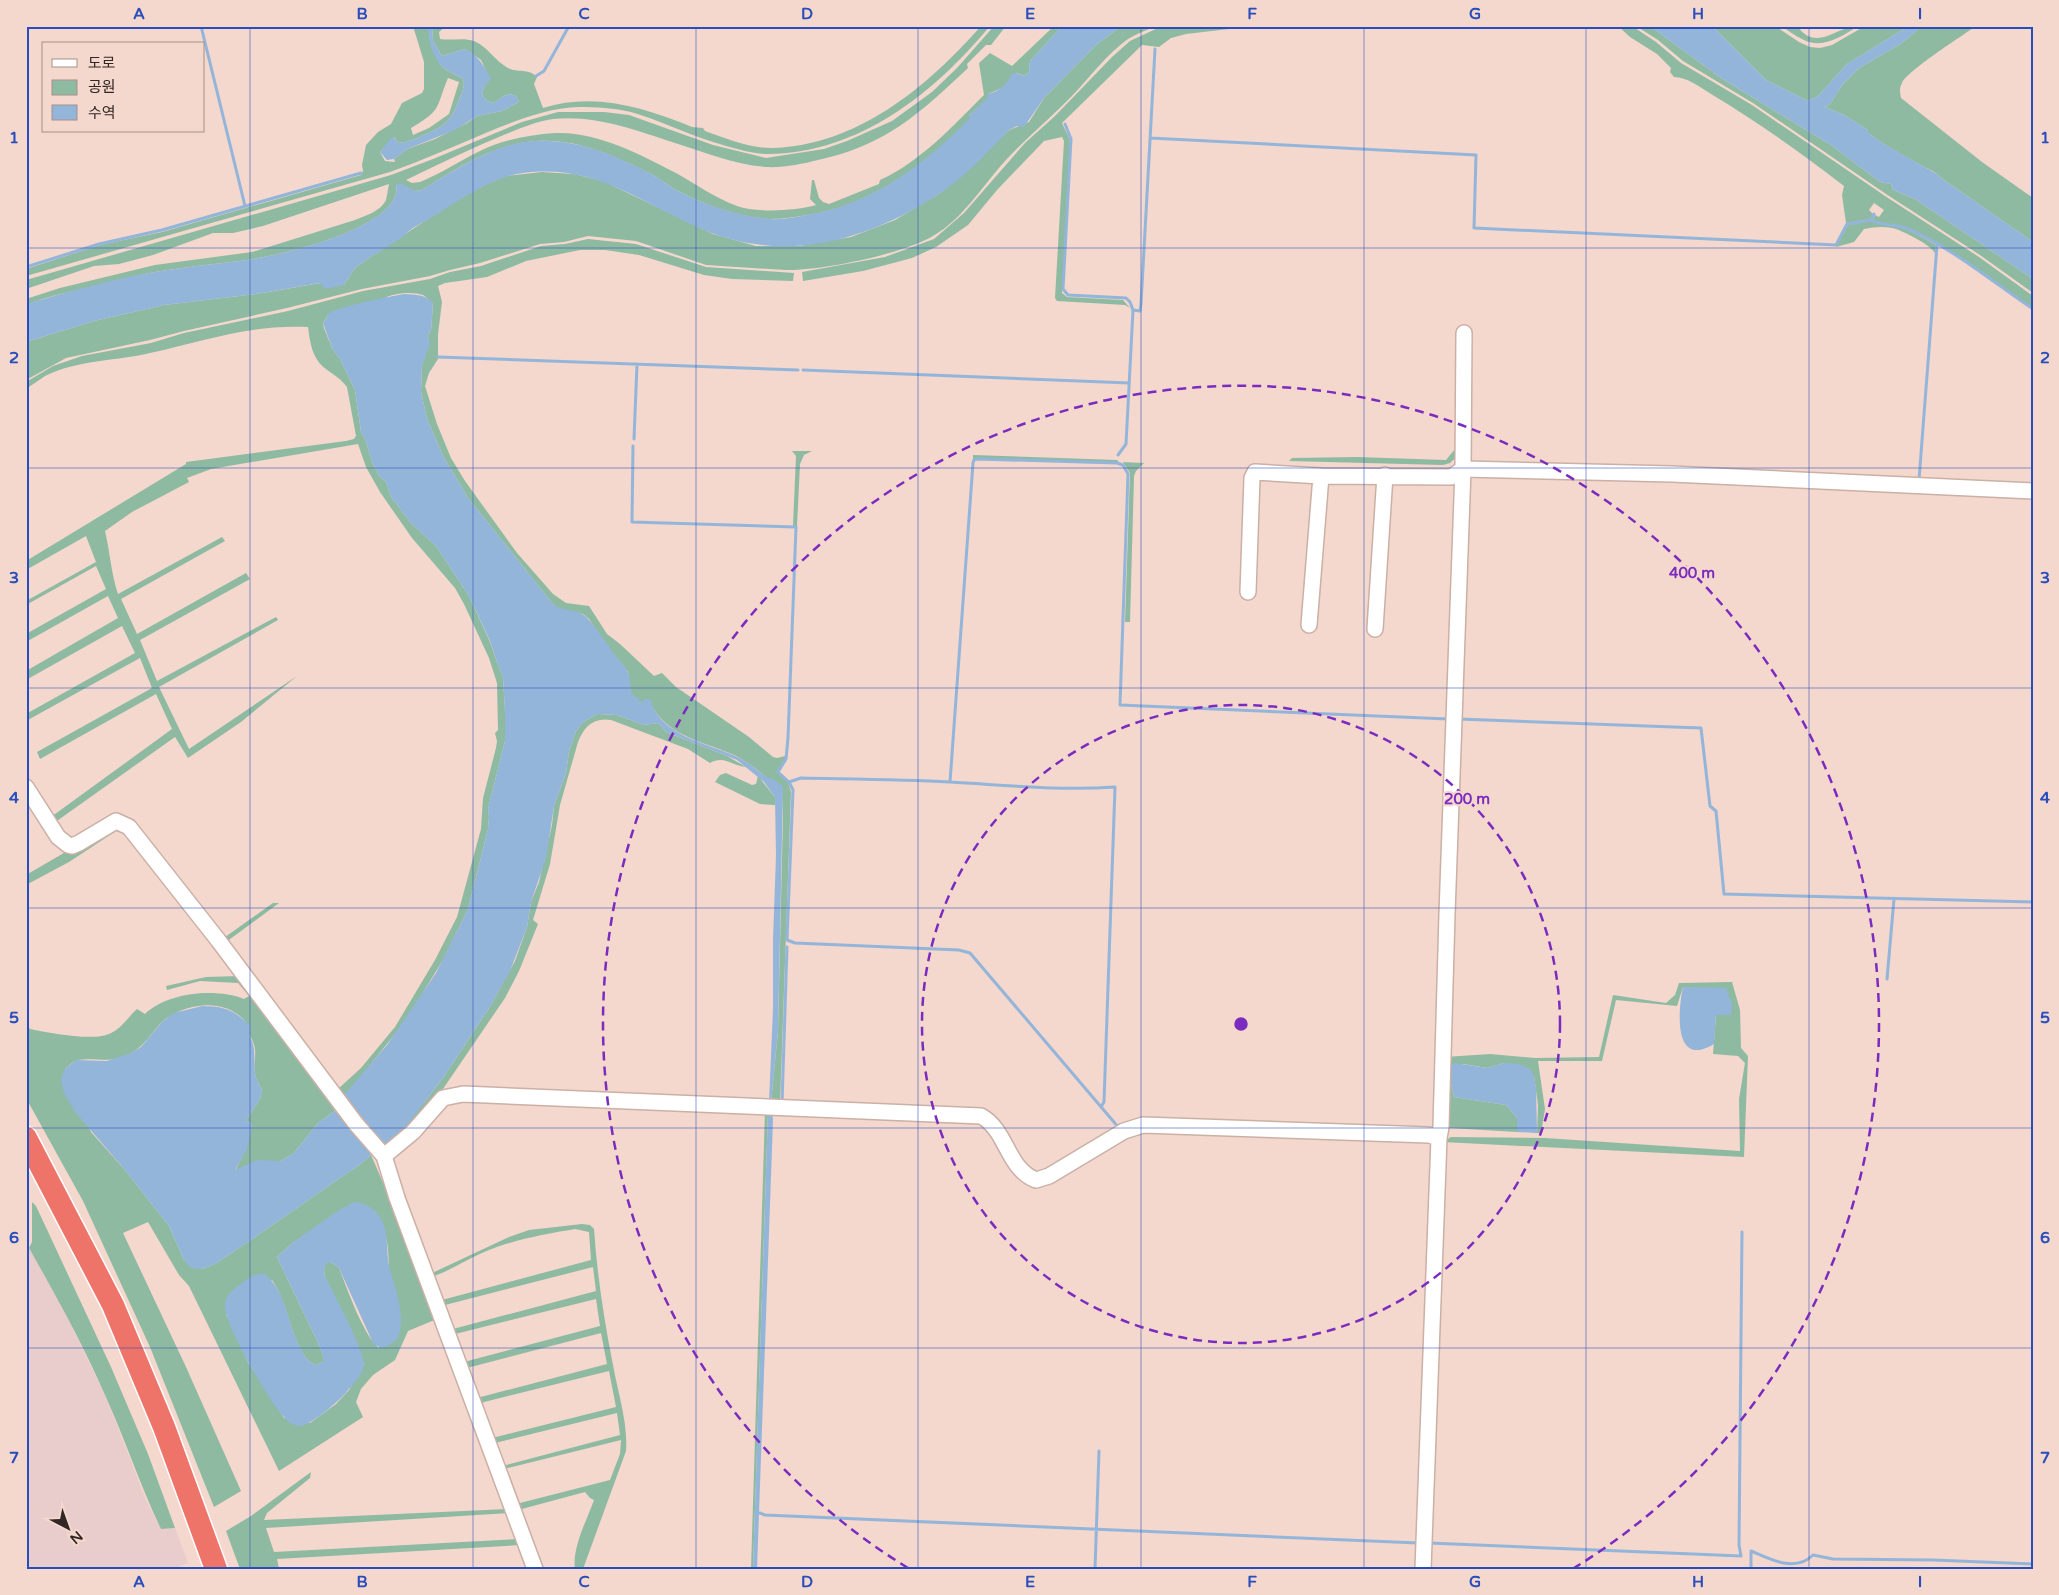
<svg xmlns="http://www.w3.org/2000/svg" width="2059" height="1595" font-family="'Varela Round','Noto Sans KR',sans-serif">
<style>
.industrial{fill:#e8cdcc}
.green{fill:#8ebaa2;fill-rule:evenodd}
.water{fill:#93b5da}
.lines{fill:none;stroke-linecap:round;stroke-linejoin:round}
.stream{stroke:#93b5da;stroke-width:3}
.minor-casing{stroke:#cbb0a6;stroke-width:18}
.highway-casing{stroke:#fff;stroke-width:25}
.minor{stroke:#fff;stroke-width:15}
.highway{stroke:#ee7368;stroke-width:22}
.grid{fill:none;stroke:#284dbc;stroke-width:1;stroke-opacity:0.55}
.ring{fill:none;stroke:#7b2cbf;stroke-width:2.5;stroke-dasharray:9 6}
.centre{fill:#7b2cbf;stroke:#f4d7cd;stroke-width:2.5}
.ring-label{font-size:15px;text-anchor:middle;font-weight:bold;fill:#7b2cbf;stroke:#f4d7cd;stroke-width:4;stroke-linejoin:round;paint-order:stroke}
.neatline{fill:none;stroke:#284dbc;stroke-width:2}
.grid-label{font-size:16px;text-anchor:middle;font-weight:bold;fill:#284dbc}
</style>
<rect width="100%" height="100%" fill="#f4d7cd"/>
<path class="industrial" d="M26,1243L63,1308L105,1395L146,1500L161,1529L175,1528L188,1563L174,1569H31L26,1560Z"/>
<path class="green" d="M413,26H429C428,40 434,60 445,69C451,73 457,75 463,79C465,86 463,91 460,97C452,120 446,126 424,135C415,139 409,142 398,143L394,137L380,152L385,161L395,162L394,159L407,149L435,139L467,123L477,116L502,111L519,102L516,96C506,92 503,97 494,103L487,101L482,94L484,87L490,79L481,60L465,49L442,56L433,41L432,26H446L439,32L440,39C450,41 463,37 474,41C488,47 495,61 508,68C517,73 529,68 537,77L534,84L543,108C594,92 643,107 692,127L703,128L705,131C725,138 748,148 771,148C857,146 927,87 981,26H990C934,93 860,153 768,154C751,154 730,147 713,142C685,133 659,120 631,112C615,108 595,107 579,107C547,108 517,120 488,132C455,146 423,160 390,172L26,276V269L100,245L162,232L361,175L363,171L362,165L366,145L378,132L391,124L402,103L422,93L424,89V62ZM448,78L459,82L449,114L429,128L413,135L411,128C443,109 435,109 448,78Z
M994,26H1006L991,45H986L967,64L968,68C919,114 886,145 818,160C802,164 783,168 766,167C735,165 704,152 675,143C634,130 597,115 553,119C537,121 521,128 506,134C472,148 439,164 406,180L412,183L420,182C440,174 458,162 478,152C502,140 528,135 555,133C596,131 640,154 676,173C696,184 715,198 737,206C757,213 795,211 816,205L810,199L812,180H814L819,198L823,202L829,204L879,184L880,180C920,162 953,126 984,95L979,63L990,53L1012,66L1054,26H1062L1030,61L1029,72L1025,76L1017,73L1002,88L988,94V99L969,115L971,118C926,164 873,205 808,215C795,217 783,219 770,219C738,217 708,206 680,192C669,187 661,179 651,174C616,156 576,138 536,141C494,144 455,169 422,190L415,191L396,185C404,220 313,246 287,252C244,263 199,264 155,272C138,275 121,280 103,284C78,290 51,295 26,305V299L60,288L155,265L252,252L355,220C365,216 381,211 386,200C387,196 388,189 389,184L263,226L233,233H213L153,255L119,264L94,266L26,289V280L391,175L433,159L522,122L558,112H604L629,115L713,145L766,158L824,149L847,141L892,121L932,92L957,68Z
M1121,26H1156C1147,30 1136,34 1128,39C1107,54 1090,77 1072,96C1051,118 1027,137 1006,160C983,185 963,219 933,236C903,254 820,271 786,270L706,265L636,241L588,236L564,242L540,244L480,263L450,270L430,276L362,289L287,308L184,331L150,340L66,358L26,380V342L94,321L164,305L256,294L321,283L344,285L355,268L369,258L458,199L489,183L506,176L542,172L574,174L603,181L713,234L756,246H799L851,237L895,220L939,194L956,180L1009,130L1029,122L1044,98L1095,46Z
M1255,26L1186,34L1171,38L1159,47L1142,45L1062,123L1070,140L1062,293L1067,297L1123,300L1130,308L1125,305L1057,301L1055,298L1064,141L1062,137L1044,141L997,190L968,225L936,247L912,258L863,271L803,281L802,272L885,257L934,239L964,213L1025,143L1055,116L1112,57L1130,41L1160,27Z
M1618,26H1632L1656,42L1681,63L1752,105L1885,196L1979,257L2033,296V308C1993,281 1953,248 1909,229C1897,223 1883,226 1872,220L1875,215L1879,217L1884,210L1874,203L1869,210L1873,214L1870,219L1846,223L1842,195L1844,186C1801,153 1758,122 1711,94C1700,87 1687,77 1674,77L1670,72L1671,68L1657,54L1630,37Z
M1636,26H1650L1721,78L1831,145L1880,182L1891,184L1893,190L1915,199L2033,279V293L1980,255L1886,194L1753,103L1683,61L1658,40Z
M1712,26H1775L1799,42L1810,47L1820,48L1832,45L1865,26H1909L1847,64L1818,96L1808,101L1766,80Z
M1781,26H1797C1817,53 1836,26 1858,26C1841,37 1822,50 1802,39C1795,36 1788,30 1781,26Z
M1922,26H1976C1962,36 1907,71 1902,83C1899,88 1900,93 1901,98L1982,162L2033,198V242L1941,178C1934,170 1927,169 1919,164C1901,154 1884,145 1868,133V130L1844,115L1825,107L1830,104L1843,84L1859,68L1902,43Z
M1871,221C1879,225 1886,224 1895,226C1909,229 1923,238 1936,245L1935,253C1931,245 1902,230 1892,228C1883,226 1873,227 1864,229L1854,242L1836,247L1848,225Z
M588,239L636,244L706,267L794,273L793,281L732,279L704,275L639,255L605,250H580L526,261L487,277L445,283L438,286L442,302L438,334V359L429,373L425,386L437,424L451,458L465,481L517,553L553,594L566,603L589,606L607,634L620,644L654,676L662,673L676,687L749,737L773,757L777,758L785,756V759L777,772L788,782L791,792L780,1104L771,1103L778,1031L783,815L782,792C768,778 753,765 736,756C707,742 669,738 652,706L639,702L631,693L628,672L602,640L589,619L583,614L559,609L553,604L468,498L443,456L427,419L421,391L422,366L429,341L428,335L431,331L433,303C430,301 426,297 423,295C412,291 391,293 381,300L337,310L328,315L323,323L324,328L332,348L340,359L355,390L361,432L365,439L373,464L380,477L386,482L391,497L411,523L436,546L469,596L490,642L498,665L503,677L505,712V741L488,809L489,817L488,829L468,909L443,960L406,1020L367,1069L424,1103L443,1078L491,1005L515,961L527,927L531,902L539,882L552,825L554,806L566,773L569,751L576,731L582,723L597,714L617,715L644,725L658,723L666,732L727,756L746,767C732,766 724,755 710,763L688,749L611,720C593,717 584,727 578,742L560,805L550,864L533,920L538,924L519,971L505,998L445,1086L434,1101L389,1147L382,1146L221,940L273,903H279L226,942L338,1089L361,1068L395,1027L435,960L457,917L481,829L483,798L496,748L497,741L495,733L498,730L497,683L489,658L464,604L455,588L412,538L380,492L366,467L358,444L211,469L187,478L189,482L132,512L105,531C110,552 111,573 118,594L222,537L225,541L121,599L137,634L246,573L250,579L140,640L157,681L276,617L278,620L159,687L189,749L297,676L241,722L188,758L175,737L54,823L51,817L172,729L156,694L40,759L37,752L152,688L140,658L26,721V714L135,653L122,626L26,680V671L118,618L108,596L26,642V634L106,589L96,566L26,605V601L96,562L86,536L26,570V561L186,464V462L346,441L354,439L356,436L347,387C341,379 334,375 326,369C312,359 310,342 308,327C251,324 205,341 150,353C116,361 77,360 45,376C39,380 32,385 26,389V382L53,366L82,356L151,343L184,333L288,311L363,291L430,279L450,272L481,266L541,246L565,244Z
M1457,393L1459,454L1450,463L1443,465L1289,461L1292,458L1357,457L1446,460L1455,449Z
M792,451H812L804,455L800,464L797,526H793L796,456Z
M973,455L1117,460L1120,463L973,459Z
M1123,462L1144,463L1136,471L1134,476L1130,622H1125L1130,473Z
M726,773L752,785L756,784L758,776L775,797V805L760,804L715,782L720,775Z
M113,827L122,832L116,831L110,835L69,862L26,885V875L69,850Z
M241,976L326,1091L324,1094L335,1111L318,1123L293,1154L280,1161H269L235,1171L246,1149L252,1125L246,1120L260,1099L262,1089C247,1068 260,1058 253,1042C252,1038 249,1036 248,1032C247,1028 247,1024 245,1021C224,997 184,1003 162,1022C152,1032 145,1045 133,1052C112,1065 99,1057 78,1060C73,1061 69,1066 65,1069L91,1132L125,1170L169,1226L184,1260L202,1269L215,1264C253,1239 290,1213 327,1187C342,1176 357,1168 371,1155L401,1224L437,1319L408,1331L395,1360L373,1375L361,1389L356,1402L363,1417L279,1471L189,1286L179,1275L148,1222L123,1233L186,1367L241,1491L214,1507L150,1347L83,1201L26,1098V1024L30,1029C50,1033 95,1042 111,1033C122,1028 128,1017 137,1009L145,1014C168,992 216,988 244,999L249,996L238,983L200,981L167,990L166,986L206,977ZM375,1211C400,1244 384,1309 379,1348C363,1335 347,1288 339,1268L331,1262L325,1263L324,1269L325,1277L357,1343L364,1364L349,1390L336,1404L310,1423L284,1418L248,1362L226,1314L272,1280C275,1285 279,1291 281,1297C289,1314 297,1359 316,1365L323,1362V1356L320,1347L277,1257L291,1244L315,1228Z
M1732,982L1740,1010L1741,1048L1748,1056L1744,1157L1443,1142L1451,1137L1545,1138L1740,1151L1739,1099L1745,1063L1738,1056L1713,1054L1716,1015H1731L1683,987L1677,1006L1616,1000L1602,1061H1538L1545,1109L1541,1133H1537L1538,1105L1534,1076L1504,1063L1487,1068L1463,1064L1451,1065L1450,1079L1454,1097L1506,1105L1517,1118V1132L1449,1128L1445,1123V1057L1490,1054L1535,1058L1599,1057L1613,995L1666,1003L1675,995L1679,983Z
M765,1111H768L753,1569H751Z
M32,1202L36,1206L111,1367L148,1454L175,1528L161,1529C140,1485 125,1439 105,1395C83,1344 56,1296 29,1248L32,1242Z
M582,1224L590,1225L594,1229C597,1274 604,1320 613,1365C618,1393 628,1423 626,1451L583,1569H575C572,1547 587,1520 594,1500L590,1498L585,1492L518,1510L430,1274L509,1237L529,1230ZM575,1229L589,1232L591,1260L442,1300L434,1276C452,1270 467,1259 484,1252C512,1240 545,1234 575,1229ZM593,1267L596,1291L453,1329L445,1305ZM596,1299L600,1326L464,1362L455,1334ZM601,1333L607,1364L477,1398L467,1368ZM609,1371L616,1407L492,1438L480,1406L484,1402ZM617,1413L620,1435L502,1466L495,1443ZM621,1440L620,1454L610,1480L516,1504L504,1469Z
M311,1472L310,1478L267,1513L264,1520L508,1509L510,1513L266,1528L274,1552L519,1539L521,1545L277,1559L279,1569H240L226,1531L251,1516Z"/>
<path class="water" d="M429,26H432L433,41L442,56L465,49C479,56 484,66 491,79L484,87L482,94L487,101L494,103C503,97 506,92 516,96L519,102L502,111L477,116L455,130L407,149L394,159L387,160L380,152L393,136L398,143C409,142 415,139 424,135C446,126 452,120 460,97C463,91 465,86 463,79C457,75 451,73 445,69C434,61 427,40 429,26Z
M1062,26H1121L1095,46L1044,98L1024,127L1017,126L1009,130C988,152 965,177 939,194C864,243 778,266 693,225C634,198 592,164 523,173C495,177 472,192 448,207C437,215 424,221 413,228C408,231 405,235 401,238C391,245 380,251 369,258L355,268L344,285L325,289L320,283L256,294L164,305L94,321L26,342V305L30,303C71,291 113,279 155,272C199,264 244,263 287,252C312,246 404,220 396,185L400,183L415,191L422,190C454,170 496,143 535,141C577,139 615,155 651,174C661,179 669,187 680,192C708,206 738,216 770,219C783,220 795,217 807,215C872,205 925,164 970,118L969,115L987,99L988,94C999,91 1008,85 1011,74L1016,73L1025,76L1029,72L1030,61Z
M1650,26H1712L1766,80L1808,101L1818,96L1847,64L1909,26H1922L1902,43L1859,68L1843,84L1830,104L1825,107L1844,115L1868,130V133C1884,145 1902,154 1919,164C1927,169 1934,171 1941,178L2033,242V279L1915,199L1893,190L1891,184L1880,182L1831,145L1721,78Z
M405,294C416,295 425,294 433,303L431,331L428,335L430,344L422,366L421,391L427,419L443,456L468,498L553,604C562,611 572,609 582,614C590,617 611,651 619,660C622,663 626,668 628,673C633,682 626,695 639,698V702L642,703L644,699H650C660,736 705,742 735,756C747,761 757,770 768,778H772L783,787L778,1031L771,1103H769L773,1008V940L776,856L775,797L764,782L737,760L666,732L658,723L644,725L617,715L597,714L582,723L576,731L569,751L566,773L554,806L546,858L531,902L527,927L510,971L491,1005L443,1078L408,1124L393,1139L387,1143L381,1142L349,1105L344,1095L387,1045L436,973L468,909L488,829L489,817L488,809L505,741V712L503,677L498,665L490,641L469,596L436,546L411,523L391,497L386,482L380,477L373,464L365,439L361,432L355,390L340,359L332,348L323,323C326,320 327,316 329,313C335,308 394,295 405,294Z
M1683,987L1726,988L1732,1004L1731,1015H1716L1714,1044C1673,1069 1678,1010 1683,987Z
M202,1006C224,1006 235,1010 251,1027L249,1035C261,1055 247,1069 262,1089L260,1099L246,1120L252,1125L247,1149L235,1170L257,1160L280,1161L293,1154L318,1123L335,1111L369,1148L371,1155C357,1168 342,1176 327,1187C290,1213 253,1239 215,1264L202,1269L191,1268L184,1260L169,1226L125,1170L75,1112L64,1093L61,1079L65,1069L76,1060L107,1061L131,1053L141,1047L162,1022L174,1013Z
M1455,1063L1487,1068L1504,1063L1519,1064L1530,1069L1534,1076L1536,1088L1537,1133L1517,1132V1118L1506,1105L1454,1097L1450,1079L1451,1065Z
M768,1111H772L773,1120L757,1569H753Z
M354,1202C365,1203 374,1208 380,1217C389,1231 386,1250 389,1266C394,1286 404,1309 400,1330C399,1338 396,1341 389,1345C382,1349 379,1348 373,1343L339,1268L331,1262L326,1264L324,1269L325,1277C335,1295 362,1347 364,1364C364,1372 353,1385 348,1390C342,1399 310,1426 300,1426C294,1426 288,1422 284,1417C270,1403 222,1321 225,1304C226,1295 234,1288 241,1284C249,1278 255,1273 265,1274C272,1280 277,1288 281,1296C289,1313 297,1359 316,1365L323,1362V1356L320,1347L277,1257L291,1244L336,1212Z"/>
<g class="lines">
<path class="stream" d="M201,26L245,206
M536,76L544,71L569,26
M1065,124L1071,139L1063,289L1068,295L1126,298L1130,302L1133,310L1126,444L1118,455
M1150,138L1476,155L1474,228L1836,245L1847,224L1871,220
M1874,214L1871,220C1882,226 1896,224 1908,229C1951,247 1994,283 2033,309
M26,267L99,244L162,230L361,173
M1133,310L1140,311L1141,304L1155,49
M438,357L798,370
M803,370L1129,383
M634,439L637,364
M633,446L632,522L796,527L788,738L786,759L778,772L789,782L793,790L787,940L795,943L959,950L970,953L1119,1128
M1919,480L1937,245
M1459,719L1701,728L1710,806L1716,811L1724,894L2033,902
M789,782L801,778C850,779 900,779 950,782C1005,785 1060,791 1115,787L1104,1102L1101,1107
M950,782L973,463L974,460L977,459L1117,463L1123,465L1128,474L1120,705L1448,719
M1887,979L1894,899
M782,1104L787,947
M760,1513L765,1515L1418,1543
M1429,1543L1741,1556L1739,1545L1742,1232
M1095,1569L1099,1451
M1751,1569V1551C1770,1559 1795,1573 1813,1555L1833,1559L1933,1560L2033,1564"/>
<g class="minor-casing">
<path id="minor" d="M1248,592L1252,478L1255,472L1321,476L1451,477L1463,469L1672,474L2033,491
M1309,625L1321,476
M1375,629L1385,475
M26,787L58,837L68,845L72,846L79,843L116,821L129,827L218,940L356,1124L384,1156L397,1198L535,1569
M384,1156L413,1132L443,1098L463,1094L981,1116C1007,1130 1007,1169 1036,1180L1049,1176L1124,1131L1143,1125L1429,1135L1439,1138
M1423,1569L1439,1138L1441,1127L1447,914L1463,469L1464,333"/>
</g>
<g class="highway-casing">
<path id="highway" d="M26,1138L113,1305L164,1427L216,1569"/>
</g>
<use href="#minor" class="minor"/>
<use href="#highway" class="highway"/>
</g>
<path class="grid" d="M250,26V1569M473,26V1569M696,26V1569M918,26V1569M1141,26V1569M1364,26V1569M1586,26V1569M1809,26V1569M26,248H2033M26,468H2033M26,688H2033M26,908H2033M26,1128H2033M26,1348H2033"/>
<g class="ring">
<circle cx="1241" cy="1024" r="319"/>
<path d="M908 1568A638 638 0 1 1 1574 1568"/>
</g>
<circle cx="1241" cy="1024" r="8" class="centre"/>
<g class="ring-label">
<text x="1692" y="578">400 m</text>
<text x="1467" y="804">200 m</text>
</g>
<rect width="2059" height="1595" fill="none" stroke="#f4d7cd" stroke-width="55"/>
<rect x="42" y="42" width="162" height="90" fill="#f4d7cd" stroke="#a69189"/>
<rect x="52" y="59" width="25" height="8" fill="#ffffff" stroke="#a69189"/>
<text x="88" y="68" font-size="15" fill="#322724">도로</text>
<rect x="52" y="80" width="25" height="15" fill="#8ebaa2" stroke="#a69189"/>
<text x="88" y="92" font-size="15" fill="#322724">공원</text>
<rect x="52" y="105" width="25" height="15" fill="#93b5da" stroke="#a69189"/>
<text x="88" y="118" font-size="15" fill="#322724">수역</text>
<g transform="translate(68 1528) rotate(139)" stroke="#f4d7cd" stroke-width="4" paint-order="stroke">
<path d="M0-4L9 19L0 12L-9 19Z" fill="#322724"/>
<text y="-8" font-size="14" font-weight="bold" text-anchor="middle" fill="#322724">N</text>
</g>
<rect x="28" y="28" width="2004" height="1540" class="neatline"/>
<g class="grid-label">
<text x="139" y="19">A</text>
<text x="362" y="19">B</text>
<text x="584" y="19">C</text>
<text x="807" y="19">D</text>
<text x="1030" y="19">E</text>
<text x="1252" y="19">F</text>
<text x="1475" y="19">G</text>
<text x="1698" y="19">H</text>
<text x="1920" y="19">I</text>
<text x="14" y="143">1</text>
<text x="2045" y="143">1</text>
<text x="14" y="363">2</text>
<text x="2045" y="363">2</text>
<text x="14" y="583">3</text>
<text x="2045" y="583">3</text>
<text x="14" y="803">4</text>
<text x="2045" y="803">4</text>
<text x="14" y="1023">5</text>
<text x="2045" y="1023">5</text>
<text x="14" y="1243">6</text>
<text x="2045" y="1243">6</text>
<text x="14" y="1463">7</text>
<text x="2045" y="1463">7</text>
<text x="139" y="1587">A</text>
<text x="362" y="1587">B</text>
<text x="584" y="1587">C</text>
<text x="807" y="1587">D</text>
<text x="1030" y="1587">E</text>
<text x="1252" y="1587">F</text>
<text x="1475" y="1587">G</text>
<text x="1698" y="1587">H</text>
<text x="1920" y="1587">I</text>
</g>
</svg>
